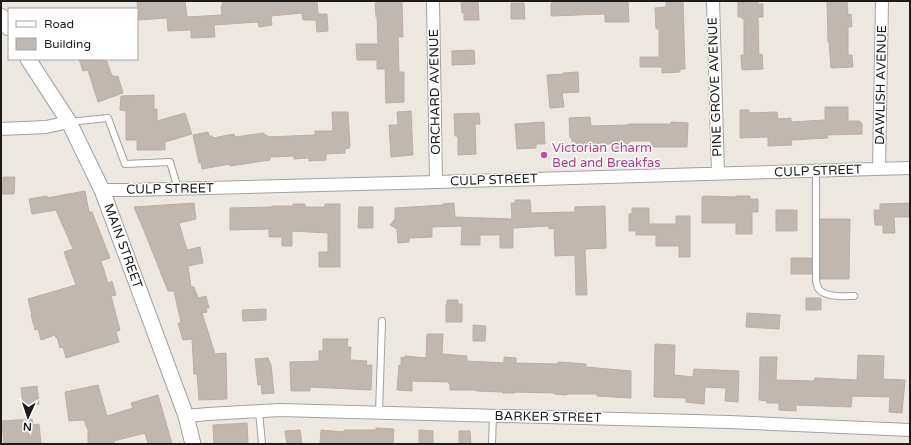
<svg xmlns="http://www.w3.org/2000/svg" width="911" height="445" font-family="'Varela Round',sans-serif">
<style>
.building{fill:#c0b7b1;stroke:#bdaea4}
.lines{fill:none;stroke-linecap:round;stroke-linejoin:round}
.service-casing{stroke:#a2a2a2;stroke-width:8}
.minor-casing{stroke:#a2a2a2;stroke-width:14}
.tertiary-casing{stroke:#a2a2a2;stroke-width:17}
.service{stroke:#fff;stroke-width:6}
.minor{stroke:#fff;stroke-width:12}
.tertiary{stroke:#fff;stroke-width:15}
.hotel-dot{fill:#d1479c;stroke:#fff;stroke-width:1.5}
.labels{text-anchor:middle;dominant-baseline:central;stroke-width:3;stroke-linejoin:round;paint-order:stroke}
.street-label{font-size:13px;fill:#1b1b1b;stroke:#fff}
.hotel-label{font-size:13px;fill:#b23c85;stroke:#fff;text-anchor:start}
</style>
<rect width="100%" height="100%" fill="#ece8e1"/>
<path class="building" d="M137,1H159V3L185,1L187,17L222,15L221,6H223L222,1H317L318,14H327L328,31L317,32L316,20H303L302,13L271,16L272,25L259,27L258,22L214,25L215,37L191,38V30L168,31L167,18L138,20Z
M402,1L403,37H398L399,72H404V102L386,103L385,69H377V60H357L356,44H378L377,17H376L375,3Z
M461,1H478L479,20H464V13H462Z
M579,1H628L629,22H605V14L551,16V3Z
M666,1H683L685,69H680V72L662,73V67H640V57H659V29H656L655,8L666,7Z
M758,1V4H763V17H758L759,55L762,54L763,69L742,70L741,55H744V19H742V17H738V2Z
M827,1H847L848,15L851,14L852,27H848V55H852L853,67L831,68L829,42H828Z
M511,3H524L525,19H511Z
M474,50L475,64L452,65V51Z
M79,59H106L112,76L113,75L114,77L118,76L123,93L98,102L88,70L83,71Z
M578,72L579,92L562,93L564,107L550,108L547,75L563,74V73Z
M154,95V109H157V121L185,113L192,134L165,142V150H137V140H126V111L120,110L121,96Z
M825,107H848V121H860V123H862V134L827,135L828,138L791,140L792,145L768,146V137L740,138V110H749V113L777,112L778,119L791,118V122L825,120Z
M411,111L413,155L391,157L389,125H398L397,112Z
M332,112H348L350,146L349,148L345,149V153L326,154V160L309,161V158L294,159V156L270,157V160L230,166V164L202,169L201,163H199L193,135L208,132L209,136H212L213,138L234,134L235,137L264,133L265,136L267,135V137L315,135V131H333Z
M479,113L480,124H475L476,154L458,155V136H455L454,114Z
M590,117L591,126L628,125V124H671V122L688,123L687,147H651V141H630V142H628L629,150H616V144H606V143L572,145V138H570L569,118Z
M544,122L545,144H536V148L517,149L515,124Z
M3,177H15L14,194H2Z
M85,191L89,212H92L110,258L101,261L108,283L112,281L116,295L111,296L120,330L116,332L119,342L66,358L63,347L60,348L57,337L56,338L55,335L41,340L38,329L35,330L31,315H32L28,299L76,285L64,252L73,249L56,210L32,214L29,199L47,196V198Z
M705,196L736,197V196H750V199H758V212H752V234H736V223H702V197Z
M515,200H530L531,213L575,212V207L605,206L606,248L585,249L587,295H576L575,255L555,256L554,228L549,229V226L513,228V248H500V235H480V245H461L462,226L432,227V237L409,238V242L398,243L397,229L390,225L395,219V208L443,205V204L454,203L455,217L512,219L511,203H515Z
M194,203L196,219L179,223L187,250L200,247L203,263L188,266L191,287H194L198,298L206,296L209,308H206L207,312L202,313L215,354L226,353L227,399L199,400L197,374H194L192,339L183,340L178,323H181L174,291H168L145,233L134,207Z
M910,203V217H894L895,233H883V225H875L874,210H880V204Z
M293,204H305V207H325V204H340V267H319V252H328V233L292,231V246H282V237H269V229L230,230V208L272,207V206H293Z
M359,207H373V228H358Z
M632,208H649V224H676V216H690V257H679V246H656V235H636V231H629V214H632Z
M776,210H797V231H776Z
M820,219H850L849,279H820Z
M791,258H812V274H791Z
M806,298H821V310H806Z
M447,300H458V304H462V322H446V304H447Z
M266,309V320L243,321L242,310Z
M747,313L780,315L779,329L746,327Z
M473,325L486,326L485,341H473Z
M427,334H443L442,354L467,356V361L504,363V357L516,358V363L558,364V362L586,364V367L631,371V398L597,396V394H567V395L554,394V393L515,392V393H503V392L476,391V390H450V384H449V382L412,381V391L397,390L399,365L401,366V357L404,358L405,356L426,358Z
M323,339H348L347,347H351L350,360L367,361L366,365H372L371,390L310,387V391H291L290,362L319,361V351H323Z
M655,344L675,345L674,375L693,377L694,369L739,371L738,402L725,401L726,388L705,387L704,404L686,402V398L654,397Z
M858,355L884,356L883,379L905,380L902,413L889,412L890,397L852,396L851,407L796,405V411L779,410V403H767V401L759,400L760,357H777L776,380L814,381L815,378L857,380Z
M268,358L271,365L274,393L262,394L261,384L258,385L255,359Z
M98,385L107,416L133,408L131,403L158,395L172,444H148L145,433L114,441L115,444H88V430L84,420L69,421L65,392Z
M37,386L39,404L23,406L21,388Z
M32,419L33,425L39,424L41,443L26,444H4L2,421Z
M247,423L248,444H214L213,425Z
M376,428L394,429L393,444H320L321,430L344,432V430H376Z
M300,430L302,444H287L285,431Z
M419,430L433,431V444H419Z
M459,431H470L471,444H459Z"/>
<g class="lines">
<g class="service-casing">
<path id="service" d="M69,122L108,118L125,164L170,162L178,189
M816,171V281C816,282 818,287 818,288C824,298 844,296 854,296
M259,411L262,444
M379,413L382,321
M492,444L493,416"/>
</g>
<g class="minor-casing">
<path id="minor" d="M433,1L436,182
M713,1L718,173
M1,129L46,127L69,122
M879,169L882,1
M102,190H129L436,182L910,168
M186,416L208,414L280,410L729,422L910,430"/>
</g>
<g class="tertiary-casing">
<path id="tertiary" d="M1,16L9,28
M28,59L69,122L102,190L186,416L193,444"/>
</g>
<use href="#service" class="service"/>
<use href="#minor" class="minor"/>
<use href="#tertiary" class="tertiary"/>
</g>
<circle class="hotel-dot" cx="544" cy="155" r="4"/>
<g class="labels">
<g class="street-label">
<text transform="translate(881 85) rotate(-89)">DAWLISH AVENUE</text>
<text transform="translate(715 87) rotate(-92)">PINE GROVE AVENUE</text>
<text transform="translate(435 92) rotate(-91)">ORCHARD AVENUE</text>
<text transform="translate(818 171) rotate(-2)">CULP STREET</text>
<text transform="translate(494 180) rotate(-2)">CULP STREET</text>
<text transform="translate(170 189) rotate(-1)">CULP STREET</text>
<text transform="translate(123 246) rotate(70)">MAIN STREET</text>
<text transform="translate(548 417) rotate(1)">BARKER STREET</text>
</g>
<g class="hotel-label">
<text x="552" y="148">Victorian Charm<tspan x="552" dy="15">Bed and Breakfas</tspan></text>
</g>
</g>
<rect width="911" height="445" fill="none" stroke="#1b1b1b" stroke-width="4"/>
<rect x="8" y="8" width="130" height="52" fill="#ffffff" stroke="#a4a4a4"/>
<rect x="16" y="21" width="20" height="6" fill="#ffffff" stroke="#a4a4a4"/>
<text x="44" y="28" font-size="12" fill="#1b1b1b">Road</text>
<rect x="16" y="38" width="20" height="12" fill="#c0b7b1" stroke="#a4a4a4"/>
<text x="44" y="48" font-size="12" fill="#1b1b1b">Building</text>
<g transform="translate(28 417) rotate(183)" stroke="#ffffff" stroke-width="3" paint-order="stroke">
<path d="M0-3L7 15L0 10L-7 15Z" fill="#1b1b1b"/>
<text y="-6" font-size="11" font-weight="bold" text-anchor="middle" fill="#1b1b1b">N</text>
</g>
</svg>
